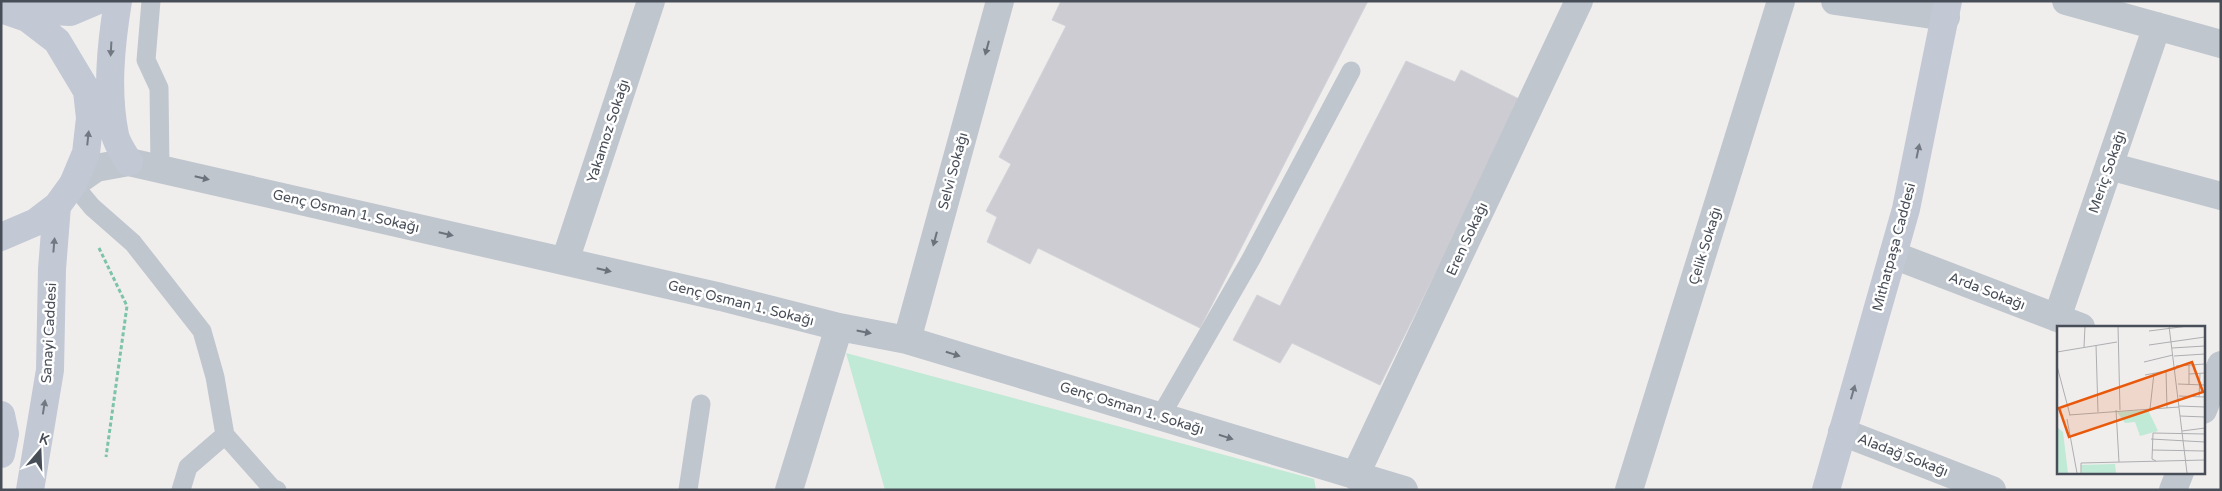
<svg xmlns="http://www.w3.org/2000/svg" width="2222" height="491" font-family="'Varela Round',sans-serif">
<style>
.green{fill:#c0e9d6}
.building{fill:#ccccd2;stroke:#d2d3d8}
.lines{fill:none;stroke-linecap:round;stroke-linejoin:round}
.path{stroke:#7cc3aa;stroke-width:3;stroke-dasharray:4 2.5;stroke-linecap:butt}
.lane{stroke:#c0c6ce;stroke-width:19}
.street{stroke:#c0c6ce;stroke-width:28}
.secondary{stroke:#c2c8d4;stroke-width:28}
.oneway{fill:#6c727b}
.oneway2{fill:#737983}
.labels{text-anchor:middle;dominant-baseline:central;stroke-width:5;stroke-linejoin:round;paint-order:stroke}
.street-label{font-size:14px;fill:#484e58;stroke:#fff}
.inset-road{fill:none;stroke:#adaeb1;stroke-width:1}
.view{fill:#e8590c;fill-opacity:0.15;stroke:#e8590c;stroke-width:2.5}
.inset-edge{fill:none;stroke:#484e58;stroke-width:2.5}
</style>
<rect width="100%" height="100%" fill="#f0eeed"/>
<path class="green" d="M846,353L1314,479L1316,490H885Z"/>
<path class="building" d="M1061,1H1368L1200,328L1038,248L1030,264L987,242L997,217L986,211L1011,164L999,157L1066,26L1052,20Z
M1406,61L1455,82L1461,70L1521,100L1380,385L1292,343L1280,363L1233,340L1257,295L1280,306Z"/>
<g class="lines">
<path class="path" d="M99,248L127,306L106,457"/>
<path class="lane" d="M151,1L146,60L159,88L160,169
M73,184L92,207L133,243L202,331L215,377L225,435L272,488L277,490
M1160,417L1251,259L1351,71
M181,490L188,467L225,435
M688,490L701,404"/>
<path class="street" d="M1835,1L1946,17
M2066,1L2221,44
M2109,166L2221,196
M73,184L96,168L129,162L721,297L839,327L907,340L1404,490
M1893,255L2081,327
M565,261L651,1
M2057,318L2157,26
M907,340L1000,1
M2203,410L2221,365
M1842,432L1992,490
M1355,476L1579,1
M789,490L839,327
M1629,490L1781,1
M2173,490L2180,472"/>
<path class="secondary" d="M118,1C111,44 106,91 115,135C117,144 124,154 129,162
M1,9L27,18L57,41L87,91L90,118L86,153L73,184L57,206L36,222L1,237
M13,9L70,12L96,1
M1,415L5,434L1,454
M30,490L50,370L52,269L57,206
M1826,490L1906,209L1948,1"/>
</g>
<defs><path id="oneway-solid" d="M-6-.8H1V-3.2L6.5 0L1 3.2V.8H-6Z" transform="scale(1.25)"/></defs>
<g class="oneway">
<use href="#oneway-solid" transform="translate(987 48) rotate(105)"/>
<use href="#oneway-solid" transform="translate(202 178) rotate(13)"/>
<use href="#oneway-solid" transform="translate(446 234) rotate(13)"/>
<use href="#oneway-solid" transform="translate(935 239) rotate(105)"/>
<use href="#oneway-solid" transform="translate(604 270) rotate(13)"/>
<use href="#oneway-solid" transform="translate(864 332) rotate(11)"/>
<use href="#oneway-solid" transform="translate(953 354) rotate(17)"/>
<use href="#oneway-solid" transform="translate(1226 437) rotate(17)"/>
</g>
<g class="oneway2">
<use href="#oneway-solid" transform="translate(111 49) rotate(93)"/>
<use href="#oneway-solid" transform="translate(88 138) rotate(-84)"/>
<use href="#oneway-solid" transform="translate(1918 151) rotate(-78)"/>
<use href="#oneway-solid" transform="translate(54 245) rotate(-85)"/>
<use href="#oneway-solid" transform="translate(1853 392) rotate(-74)"/>
<use href="#oneway-solid" transform="translate(44 407) rotate(-81)"/>
</g>
<g class="labels">
<g class="street-label">
<text transform="translate(608 131) rotate(-72)">Yakamoz Sokağı</text>
<text transform="translate(953 171) rotate(-75)">Selvi Sokağı</text>
<text transform="translate(2107 172) rotate(-71)">Meriç Sokağı</text>
<text transform="translate(346 211) rotate(13)">Genç Osman 1. Sokağı</text>
<text transform="translate(1467 239) rotate(-65)">Eren Sokağı</text>
<text transform="translate(1705 246) rotate(-73)">Çelik Sokağı</text>
<text transform="translate(1894 247) rotate(-75)">Mithatpaşa Caddesi</text>
<text transform="translate(1987 291) rotate(21)">Arda Sokağı</text>
<text transform="translate(741 303) rotate(14)">Genç Osman 1. Sokağı</text>
<text transform="translate(49 333) rotate(-87)">Sanayi Caddesi</text>
<text transform="translate(1132 408) rotate(17)">Genç Osman 1. Sokağı</text>
<text transform="translate(1903 455) rotate(21)">Aladağ Sokağı</text>
</g>
</g>
<g transform="translate(2057 326)">
<rect width="148" height="148" fill="#f0eeed"/>
<path d="M91,84L101,105L83,110L78,96L68,97L60,86ZM0,101L6,106L11,147H2L0,143ZM58,138L59,147H25L24,139Z" fill="#c0e9d6"/>
<path class="inset-road" d="M61,0L63,84M112,0L130,147M92,5L131,0M39,19L41,86M92,19L148,11M27,21L28,0M115,22L148,20M0,26L60,16M117,30L148,28M87,36L116,29M132,39V59M0,40L13,89M119,40L148,38M109,45L110,82M132,48L148,47M88,49L119,43M121,58L148,59M122,70L148,71M142,71L143,48M122,80L148,81M93,83L97,47M59,84L62,136M12,89L122,81M123,90L148,91M10,93L20,147M125,105L148,102M94,113L148,116M95,124L148,125M99,135L95,133L96,107L148,108M24,147V137L148,134"/>
<path class="view" d="M135,36L146,66L12,111L2,82Z"/>
<rect width="148" height="148" class="inset-edge"/>
</g>
<rect width="2222" height="491" fill="none" stroke="#484e58" stroke-width="5"/>
<g transform="translate(40 451) rotate(19)" stroke="#ffffff" stroke-width="4" paint-order="stroke">
<path d="M0-4L9 19L0 12L-9 19Z" fill="#484e58"/>
<text y="-8" font-size="14" font-weight="bold" text-anchor="middle" fill="#484e58">K</text>
</g>
</svg>
